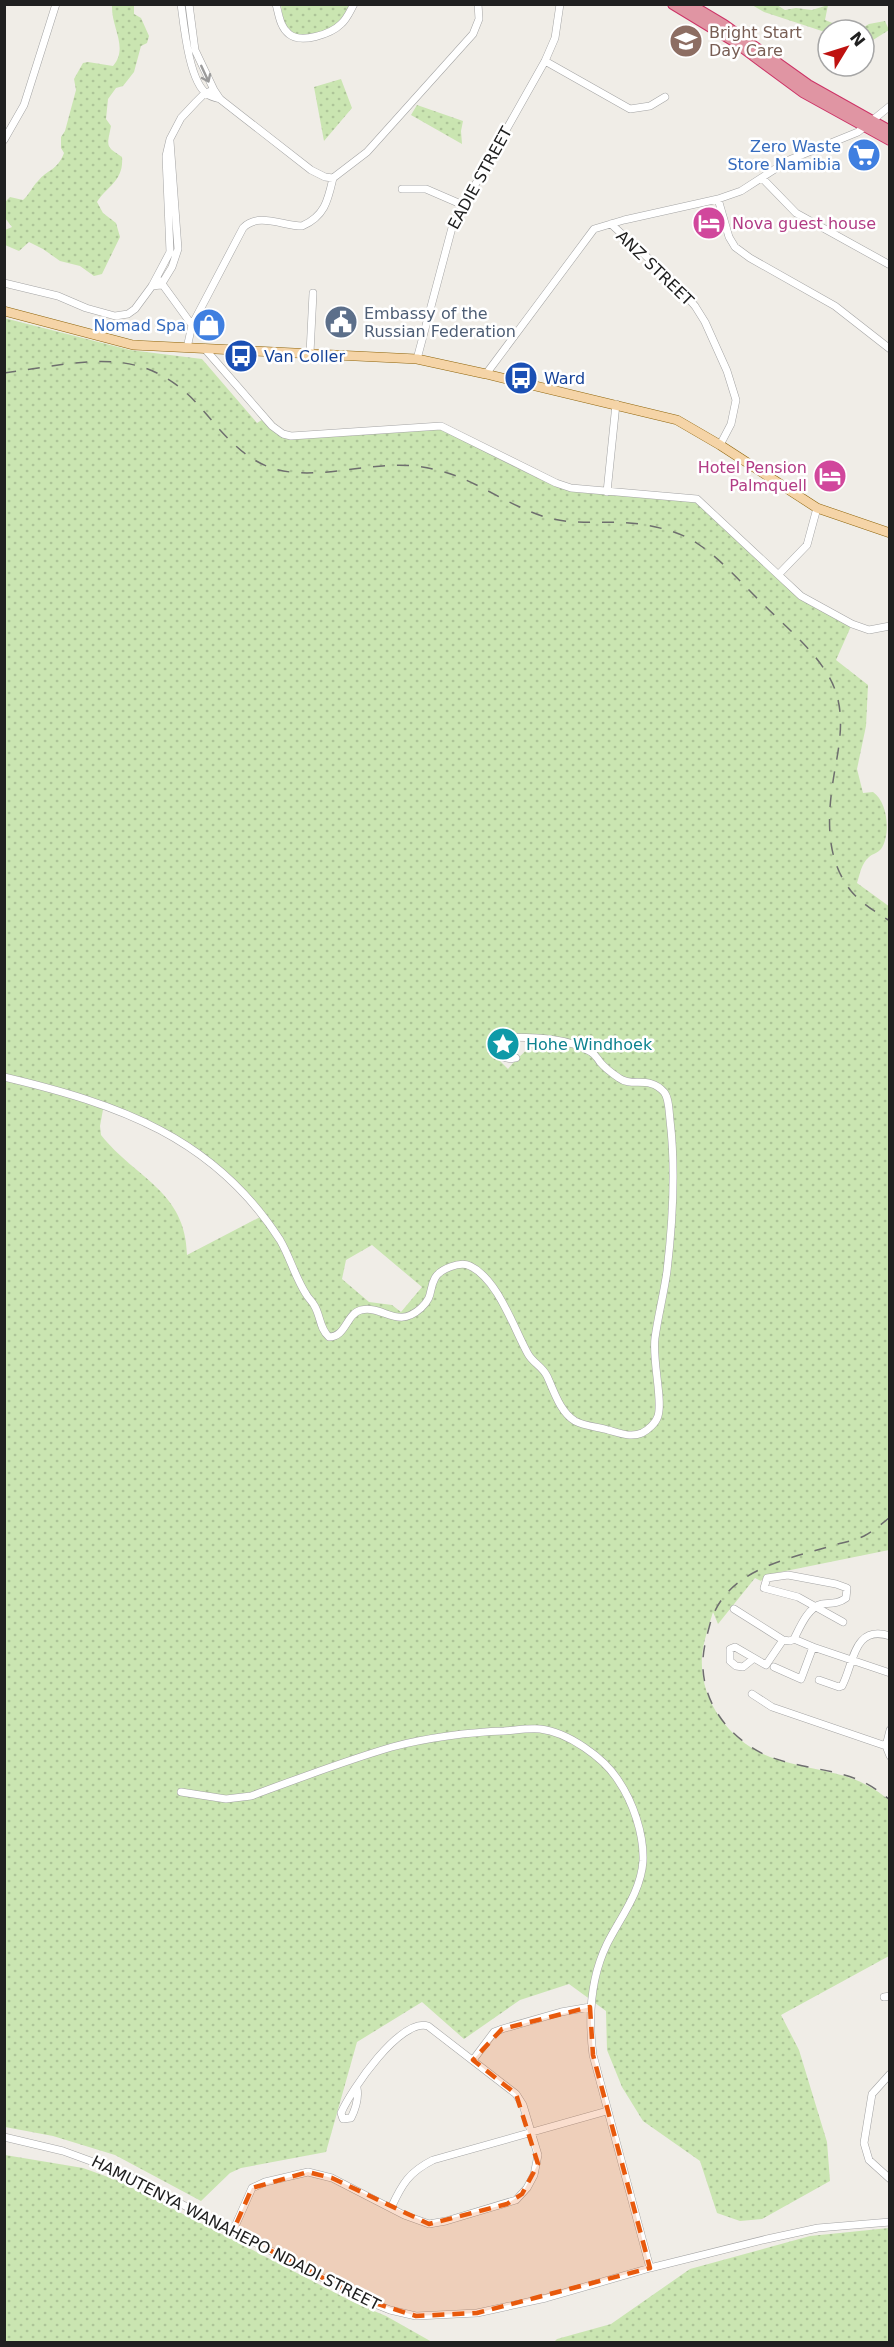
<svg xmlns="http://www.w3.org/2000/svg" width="894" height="2347" font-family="'DejaVu Sans',sans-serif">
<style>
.grass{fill:url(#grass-dots);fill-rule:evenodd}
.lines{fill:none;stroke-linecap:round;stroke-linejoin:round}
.minor-casing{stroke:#a4a4a4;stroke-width:8}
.major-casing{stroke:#8f650c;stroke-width:10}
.highway-casing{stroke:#cd3467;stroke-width:12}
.minor{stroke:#fff;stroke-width:7}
.major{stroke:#f5d4a7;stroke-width:9}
.highway{stroke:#e095a3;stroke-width:10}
.rail{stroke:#6e6e6e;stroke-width:1.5;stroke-dasharray:12 12;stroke-linecap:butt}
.oneway{stroke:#9b9b9b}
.marked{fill:#e8590c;fill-opacity:0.2;stroke:#e8590c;stroke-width:4.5;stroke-dasharray:12 8;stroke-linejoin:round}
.labels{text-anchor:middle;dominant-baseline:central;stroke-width:5;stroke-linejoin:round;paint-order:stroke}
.education-label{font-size:16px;fill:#785e54;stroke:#fff;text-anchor:start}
.shop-label{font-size:16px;fill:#366cbe;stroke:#fff;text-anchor:end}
.street-label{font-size:16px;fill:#202020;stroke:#fff}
.hotel-label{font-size:16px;fill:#b23c85;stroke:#fff;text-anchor:start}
.service-label{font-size:16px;fill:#4e5e75;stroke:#fff;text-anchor:start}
.transit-label{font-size:16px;fill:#164399;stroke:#fff;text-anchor:start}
.culture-label{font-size:16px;fill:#0d838f;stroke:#fff;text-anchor:start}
</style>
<defs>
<pattern id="grass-dots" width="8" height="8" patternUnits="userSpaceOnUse" patternTransform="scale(1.5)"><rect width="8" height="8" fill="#cae5b1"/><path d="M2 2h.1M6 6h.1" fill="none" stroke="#adc498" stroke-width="1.8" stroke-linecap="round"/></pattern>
</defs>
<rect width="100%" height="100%" fill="#f0ede7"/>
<path class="grass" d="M112,5H134V14L141,18L149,36L147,43L141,46L134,72L123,86L116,88L108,99L106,119L111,126C107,147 105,146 122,157C124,181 107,186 97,202L103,213L116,223L120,237L102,274L94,276L80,266L60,261L43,249L29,242L19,251L5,245V230L12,227L5,218V202L10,197L23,200C29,195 32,187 38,181C48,169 57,171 64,153L61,148V137L65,131L76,90L74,79L83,63L88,62L113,66C129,47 111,28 112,5Z
M281,5H350C346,12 342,19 336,24C327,31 301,40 290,31C283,25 282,13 281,5Z
M752,5H777L785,10L796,8L812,10L828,5L825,20L850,30H828V33L764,12Z
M885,21L889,30L873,40L864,39V30H859L869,24Z
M341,79L352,108L324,141L314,87Z
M417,105L463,121L461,131L462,144L411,115Z
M4,318L130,350L202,359L257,423L265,418L283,434L434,426L571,488L691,497L801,596L852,624L836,660L868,685L866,726L857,769L863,793L873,792C888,802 891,835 881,849C878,853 872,854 869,857C861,864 860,874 857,883L890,907L889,1550L766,1575L761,1581L755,1578L718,1624L713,1612C709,1626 703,1642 702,1657C699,1700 730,1742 770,1757C814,1773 851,1768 889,1800V1956L781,2015L799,2050L827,2142L830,2181L762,2219L740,2221L717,2213L700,2161L643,2121L622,2087L607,2050L606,2011L569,1984L520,2000L464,2039L422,2002L357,2042L326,2152L241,2168L230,2173L201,2201L115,2155L53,2136L5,2127ZM497,1037L536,1038C527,1052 518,1056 508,1069L490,1051L491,1043ZM104,1104L193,1149L249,1199L262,1216L187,1255C186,1191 135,1178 101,1135L100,1126ZM372,1245L422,1287L401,1312L392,1305L369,1302L342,1279L346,1260Z
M5,2155L83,2168L119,2181L355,2303L386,2316L432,2342H5Z
M889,2228V2342H554L557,2339L611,2324L690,2269L810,2236Z"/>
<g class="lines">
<g class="minor-casing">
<path id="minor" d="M181,4C184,26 189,81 207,94C211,97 216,98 220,99
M189,4L195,50L214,90L220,99L311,170L325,177L333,178
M276,4C279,15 280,27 289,34C301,44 331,34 341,24C347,19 350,11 354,4
M545,61L630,109L650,106L665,97
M4,140L24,105L56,4
M762,178L796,213L890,265
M402,189H426L463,205
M718,199L729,237L735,247L750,258L835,306L890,349
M611,224L672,280L695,306L705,322L727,371L736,400L731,424L720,445
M160,281L192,325
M4,283L58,296L86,308L115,316L128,314L135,309L152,286L170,252L166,156L170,139L181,118L196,102L205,93L214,90
M152,286L161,285L172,267L178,249L170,141
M187,348L192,325L243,228C258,212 283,226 302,226C325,216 328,200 333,178L367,152L473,34L479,19L478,4
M205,349L272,426L283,434L291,436L441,426L556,483L571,488L697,499L801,596L852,624L869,630L890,626
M310,353L313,293
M417,359L453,224L545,61L555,38L560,4
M486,374L594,229L624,220L718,199L741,191L789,160L858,132L890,106
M607,492L616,404
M779,574L807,545L817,508
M4,1077C118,1104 214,1137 280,1240C290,1257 295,1277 306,1294C308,1298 312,1301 314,1305C321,1316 319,1328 329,1337C346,1337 346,1314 361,1310C384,1305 397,1330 421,1308C434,1296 428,1291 435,1278C440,1269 460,1261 470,1266C498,1279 514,1329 528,1354C533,1363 542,1366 547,1376C554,1391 560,1412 575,1421C584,1426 598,1427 608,1430C619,1433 631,1438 642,1433C648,1430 656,1423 658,1416C663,1400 652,1360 655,1338C658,1316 664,1293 667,1271C673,1220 676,1170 670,1120C669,1111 669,1098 664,1092C649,1075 632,1088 619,1078C613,1074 605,1068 600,1062C597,1058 596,1055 591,1052C566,1036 529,1038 500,1037L493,1049C497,1057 509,1060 516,1058
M734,1609L783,1640L790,1641L794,1639
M794,1639C800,1627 808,1607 822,1604C831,1603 838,1604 846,1598L847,1588L836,1584L788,1575L767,1578L764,1588L798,1597L843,1622
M794,1639L813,1647L890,1673
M753,1659L743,1667L736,1666L730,1661V1649L735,1647L766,1665L783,1640
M774,1667L801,1679L813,1647
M819,1680L839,1687L842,1686C854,1664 853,1624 890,1636
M752,1694L772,1707L886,1746
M890,1730L886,1746L890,1756
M181,1792L226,1799L251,1796C297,1779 344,1761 392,1747C425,1738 470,1732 504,1731C516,1730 529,1728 540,1729C568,1732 604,1758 618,1780C633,1802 644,1834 643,1861C641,1892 620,1918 607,1944C590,1979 588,2016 593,2055L650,2268
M884,1997L890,1996
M473,2060L494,2032L502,2029L561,2012L590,2007
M890,2074L872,2094L864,2143L869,2160L890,2179
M4,2137L63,2151L118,2171L365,2300L390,2310L416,2316L477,2313L546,2298L650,2268L767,2239L818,2228L890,2222
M391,2208C402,2184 409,2172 433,2160L607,2111
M233,2231L252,2188L265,2182L308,2172L332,2178L404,2215L429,2224L446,2221L516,2200L527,2188L534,2175L538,2155L523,2105L516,2094L428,2026C400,2018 351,2090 341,2113L343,2119L351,2118C356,2108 359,2099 357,2088"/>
</g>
<g class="major-casing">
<path id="major" d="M4,311L133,345L417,359L486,374L677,420L720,445L817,508L890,533"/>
</g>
<g class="highway-casing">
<path id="highway" d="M673,4L734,41L803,92L890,140
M689,4L724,25L808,85L890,131"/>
</g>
<use href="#minor" class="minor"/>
<use href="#major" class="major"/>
<use href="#highway" class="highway"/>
<path class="rail" d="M4,373C82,363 143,341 201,408C221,431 240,456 269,467C312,483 368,461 414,466C467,471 495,500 542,516C574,527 606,519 639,524C660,527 684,533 701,546C724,562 743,585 763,604C786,627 811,647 828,675C846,705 841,737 835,769C828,810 823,856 851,891C861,903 877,913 890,921
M890,1517C882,1524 873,1531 864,1536C856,1540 846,1542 838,1544C789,1559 726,1568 710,1624C706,1639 702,1653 703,1669C705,1702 724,1729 751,1747C782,1768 825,1766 859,1780C871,1785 880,1792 890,1800"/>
</g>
<defs><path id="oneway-shaft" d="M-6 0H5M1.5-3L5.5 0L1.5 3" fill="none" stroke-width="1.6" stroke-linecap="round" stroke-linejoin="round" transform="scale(1.5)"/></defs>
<use class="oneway" href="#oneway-shaft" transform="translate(205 74) rotate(65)"/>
<path class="marked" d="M590,2007L593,2055L650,2268L477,2313L416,2316L365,2300L233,2231L252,2188L308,2172L332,2178L429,2224L507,2204L522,2194L538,2164L516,2094L473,2060L502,2029Z"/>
<defs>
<g id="school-disc" transform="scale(1.725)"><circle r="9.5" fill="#8d6e63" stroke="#fff"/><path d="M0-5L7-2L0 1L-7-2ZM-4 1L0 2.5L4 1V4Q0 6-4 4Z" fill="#fff"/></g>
<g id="supermarket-disc" transform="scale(1.725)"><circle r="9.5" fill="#3f7fe0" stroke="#fff"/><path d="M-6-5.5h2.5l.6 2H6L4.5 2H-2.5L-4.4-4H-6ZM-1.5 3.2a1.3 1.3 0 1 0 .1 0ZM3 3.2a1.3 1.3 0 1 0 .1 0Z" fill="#fff"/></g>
<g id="hotel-disc" transform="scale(1.725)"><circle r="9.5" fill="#d1479c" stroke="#fff"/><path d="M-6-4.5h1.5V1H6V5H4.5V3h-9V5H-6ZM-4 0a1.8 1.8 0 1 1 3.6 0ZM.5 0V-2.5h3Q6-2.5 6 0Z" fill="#fff"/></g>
<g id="civic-disc" transform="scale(1.725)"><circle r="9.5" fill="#5c6f8a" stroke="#fff"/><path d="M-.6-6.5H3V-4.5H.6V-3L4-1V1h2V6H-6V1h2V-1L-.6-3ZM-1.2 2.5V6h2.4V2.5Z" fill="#fff"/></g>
<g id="shop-disc" transform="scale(1.725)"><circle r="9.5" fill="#3f7fe0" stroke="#fff"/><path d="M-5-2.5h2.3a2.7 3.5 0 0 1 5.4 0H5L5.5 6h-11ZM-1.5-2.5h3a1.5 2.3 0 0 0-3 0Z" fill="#fff"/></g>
<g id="bus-disc" transform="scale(1.725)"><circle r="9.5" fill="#1a4fb4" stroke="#fff"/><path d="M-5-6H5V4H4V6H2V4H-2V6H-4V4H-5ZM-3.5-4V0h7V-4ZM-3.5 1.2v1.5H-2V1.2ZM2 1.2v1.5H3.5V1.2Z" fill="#fff"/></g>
<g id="sight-disc" transform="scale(1.725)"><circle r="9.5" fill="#0f9aa8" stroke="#fff"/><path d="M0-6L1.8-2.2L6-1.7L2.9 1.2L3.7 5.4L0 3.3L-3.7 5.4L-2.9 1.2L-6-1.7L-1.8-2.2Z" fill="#fff"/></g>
</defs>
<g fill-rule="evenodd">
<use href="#school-disc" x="686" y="41"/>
<use href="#supermarket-disc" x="864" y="155"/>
<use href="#hotel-disc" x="709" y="223"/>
<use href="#civic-disc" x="341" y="322"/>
<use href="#shop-disc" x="209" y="325"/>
<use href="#bus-disc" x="241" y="356"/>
<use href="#bus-disc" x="521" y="378"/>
<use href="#hotel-disc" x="830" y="476"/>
<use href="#sight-disc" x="503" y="1044"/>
</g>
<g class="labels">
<g class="education-label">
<text x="709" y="32">Bright Start<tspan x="709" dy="18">Day Care</tspan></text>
</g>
<g class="shop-label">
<text x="841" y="146">Zero Waste<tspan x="841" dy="18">Store Namibia</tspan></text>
<text x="186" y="325">Nomad Spa</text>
</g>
<g class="street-label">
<text transform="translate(480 178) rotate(-61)">EADIE STREET</text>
<text transform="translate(655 268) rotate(44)">ANZ STREET</text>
<text transform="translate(236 2233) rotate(27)">HAMUTENYA WANAHEPO NDADI STREET</text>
</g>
<g class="hotel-label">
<text x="732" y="223">Nova guest house</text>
<text x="807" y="467" text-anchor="end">Hotel Pension<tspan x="807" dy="18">Palmquell</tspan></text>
</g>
<g class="service-label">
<text x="364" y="313">Embassy of the<tspan x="364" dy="18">Russian Federation</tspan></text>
</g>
<g class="transit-label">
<text x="264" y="356">Van Coller</text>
<text x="544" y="378">Ward</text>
</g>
<g class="culture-label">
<text x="526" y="1044">Hohe Windhoek</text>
</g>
</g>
<rect width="894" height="2347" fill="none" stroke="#202020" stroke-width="12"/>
<g transform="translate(846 48) rotate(52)"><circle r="28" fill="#ffffff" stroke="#a6a6a6" stroke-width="1.5"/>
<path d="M0-4.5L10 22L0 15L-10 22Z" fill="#bf1210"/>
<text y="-9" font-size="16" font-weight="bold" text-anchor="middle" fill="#202020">N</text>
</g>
</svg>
